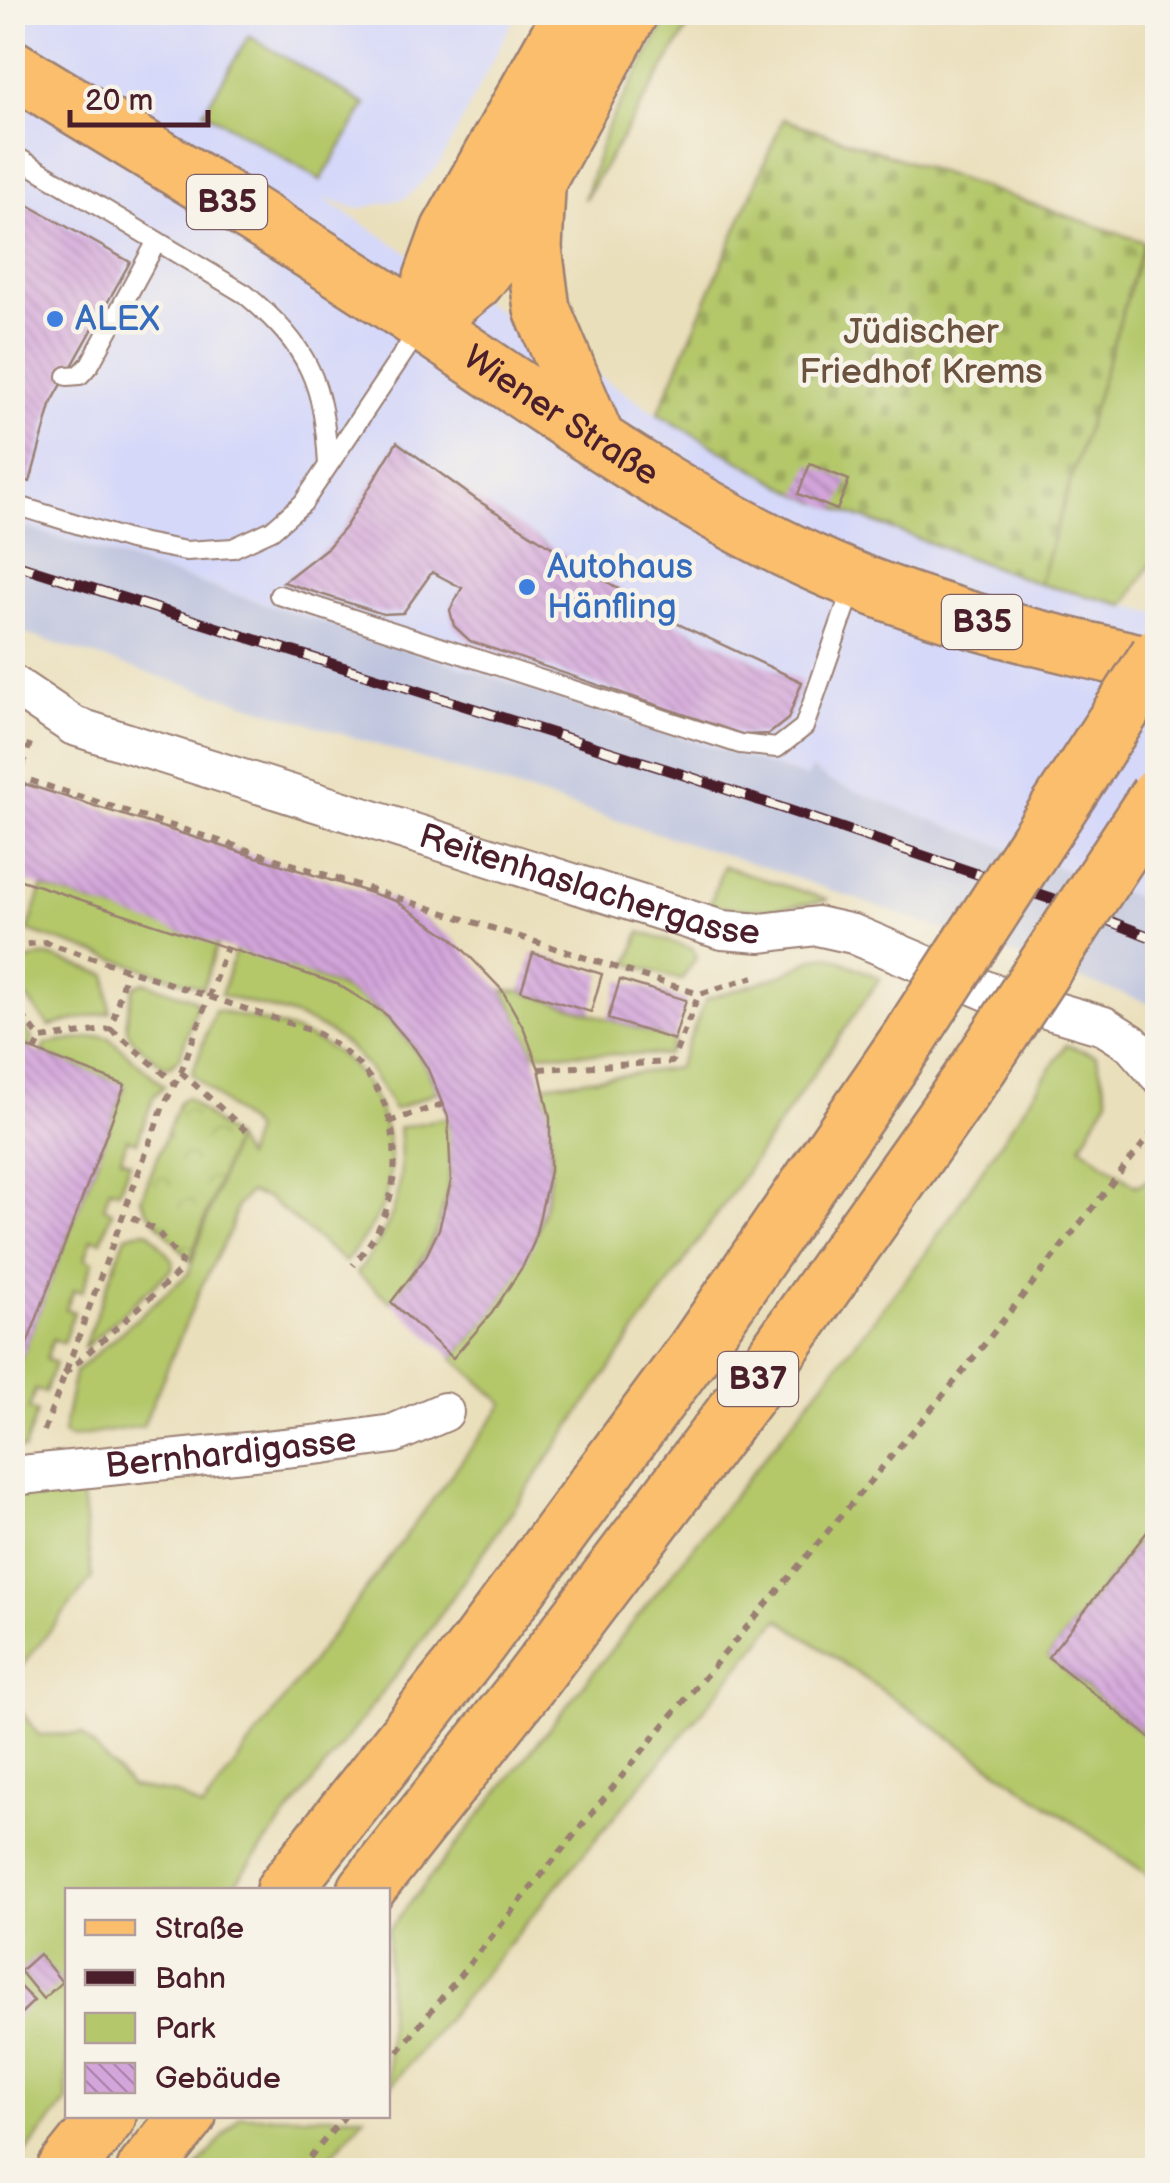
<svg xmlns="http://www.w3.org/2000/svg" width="1170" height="2183" font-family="'Balsamiq Sans',sans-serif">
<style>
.built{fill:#d5d8f9}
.railway{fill:#bdc3de}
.green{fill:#b4c86b;stroke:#7f744b;stroke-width:2.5}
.cemetery{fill:url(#cemetery-stones);stroke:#7f744b;stroke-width:2.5}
.park{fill:url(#park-crowns);stroke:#7f744b;stroke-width:2.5}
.building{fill:url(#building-back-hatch)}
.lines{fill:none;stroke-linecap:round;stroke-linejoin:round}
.lane-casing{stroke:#9a7f73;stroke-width:22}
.street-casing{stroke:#9a7f73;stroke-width:42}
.primary-casing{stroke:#9a7f73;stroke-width:60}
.path{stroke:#9a7f73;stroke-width:6;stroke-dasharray:8 8;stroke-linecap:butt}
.lane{stroke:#fff;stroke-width:18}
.street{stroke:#fff;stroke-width:38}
.primary{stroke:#fabe6d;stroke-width:55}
.rail-casing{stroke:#4a1f2b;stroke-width:11}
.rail{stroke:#f7f3e8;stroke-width:8;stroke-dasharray:22;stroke-linecap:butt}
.primary-bridge-casing{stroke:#9a7f73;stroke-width:60;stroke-linecap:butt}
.primary-bridge{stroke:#fabe6d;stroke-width:55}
.shop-dot{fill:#3f7fe0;stroke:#f7f3e8;stroke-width:4}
.labels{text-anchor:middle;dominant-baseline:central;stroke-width:9;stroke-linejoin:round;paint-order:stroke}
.shield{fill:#f7f3e8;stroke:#7e5f64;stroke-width:2.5}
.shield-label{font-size:32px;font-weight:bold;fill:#4a1f2b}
.shop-label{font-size:35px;fill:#366cbe;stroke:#f7f3e8;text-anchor:start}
.park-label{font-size:35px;fill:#6a523e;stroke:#f7f3e8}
.street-label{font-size:35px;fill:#4a1f2b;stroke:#f7f3e8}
</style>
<defs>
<pattern id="cemetery-stones" width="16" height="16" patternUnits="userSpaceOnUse" patternTransform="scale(2.5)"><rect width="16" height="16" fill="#b4c86b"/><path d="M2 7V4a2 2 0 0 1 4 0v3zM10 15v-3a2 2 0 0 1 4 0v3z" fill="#9cab5d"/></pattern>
<pattern id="park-crowns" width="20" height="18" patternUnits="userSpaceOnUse" patternTransform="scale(2.5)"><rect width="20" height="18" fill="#b4c86b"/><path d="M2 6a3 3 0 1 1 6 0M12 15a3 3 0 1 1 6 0" fill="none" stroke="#9cab5d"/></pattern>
<pattern id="building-back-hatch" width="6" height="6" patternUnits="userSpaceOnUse" patternTransform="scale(2.5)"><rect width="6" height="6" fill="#d3a5db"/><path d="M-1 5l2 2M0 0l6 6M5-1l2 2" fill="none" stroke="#ad86b2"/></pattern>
</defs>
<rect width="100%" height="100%" fill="#f7f3e8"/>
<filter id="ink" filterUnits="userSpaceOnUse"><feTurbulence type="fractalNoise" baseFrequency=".01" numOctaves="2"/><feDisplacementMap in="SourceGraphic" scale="20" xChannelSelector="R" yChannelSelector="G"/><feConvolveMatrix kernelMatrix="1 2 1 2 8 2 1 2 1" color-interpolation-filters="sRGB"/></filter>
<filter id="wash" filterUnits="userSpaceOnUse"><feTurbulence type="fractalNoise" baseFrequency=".0048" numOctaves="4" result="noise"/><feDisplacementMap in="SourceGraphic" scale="40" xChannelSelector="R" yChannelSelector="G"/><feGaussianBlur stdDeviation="2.25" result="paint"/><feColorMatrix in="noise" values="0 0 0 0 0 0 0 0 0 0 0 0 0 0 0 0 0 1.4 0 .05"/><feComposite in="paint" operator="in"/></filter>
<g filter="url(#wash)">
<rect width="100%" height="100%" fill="#eadfbb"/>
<path class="built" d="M13,13H517L439,165L406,198L358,209L323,198L658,414L798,494L1039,584L1157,613V905L831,782L812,769L808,778L13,523Z"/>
<path class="railway" d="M12,523L807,778L811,769L831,782L1157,905V1006L780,872L13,630Z"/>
<path class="green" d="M671,13H697L584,200L606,130Z
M249,36L366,105L321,180L204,111Z
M1144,242L1158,248L1157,554L1125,605L1039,584Z
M723,866L829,900C789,907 750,914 710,904Z
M42,887L218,943L203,988L28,931Z
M640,932L693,949L697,957L681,980L629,964Z
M236,949C328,981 394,994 438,1091L394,1110C348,1023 310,1020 221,995Z
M40,956H49L107,975L110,1012L49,1026L13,981V967Z
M830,956L880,978L425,1637L230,1890H68L67,2101L12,2170V1700L39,1735L82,1734L131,1787L176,1794L202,1809L504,1404L453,1358C527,1278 571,1196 542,1085L677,1068L706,999L777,977L815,958Z
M144,982L194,999L197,1004L180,1057L170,1067L163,1066C122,1030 121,1040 134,986Z
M502,990L521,991L674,1040L667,1055L534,1053L514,1009Z
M215,1010C254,1020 297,1027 331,1049C379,1078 403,1152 383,1205C374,1226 360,1244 345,1262L268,1198L249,1193L237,1206L230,1231L201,1287L143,1426L69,1438L63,1434L75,1372L188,1274L234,1139L245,1158L254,1130L192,1074Z
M12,1012L32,1038L29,1048L13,1042Z
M101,1036L109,1038L164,1086L154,1096L137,1142L127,1139L121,1158L130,1162L119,1191L110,1188L104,1207L112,1211L101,1241L92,1239L85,1258L93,1262L82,1292L74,1290L66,1309L74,1312L63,1343L53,1339L46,1359L55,1363L45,1392L35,1390L29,1409L37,1412L24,1449H13L12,1382L125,1086L41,1053L46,1044Z
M1066,1045L1096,1055L1108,1098L1081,1146L1136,1186L1157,1176V1518L1048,1657L1157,1744V1881L779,1619L388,2089V1931L924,1256Z
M448,1117C458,1189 438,1248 391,1302L357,1273C395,1223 406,1190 399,1128Z
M144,1231L150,1232L173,1261L172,1269L83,1349L126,1236Z
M81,1488L92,1578L13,1677V1492Z
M240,2116H365L319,2170H196Z"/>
<path class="cemetery" d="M783,119L1144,242L1039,584L798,494L658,414Z"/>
<path class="park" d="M186,1097L234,1139L190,1260L147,1211L141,1199L179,1102Z"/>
<g id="blocks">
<path class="building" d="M12,196L130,262L52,402L30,482L12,476Z
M397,442L477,500L663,617L802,682L788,719L769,734L744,735L470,641L454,626L450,610L462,588L432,572L403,613L383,614L283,582L328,547L346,526Z
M810,464L849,480L837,510L798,494Z
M25,784L396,901L452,938L502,990L524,1029L539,1069L550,1118V1171L534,1242L523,1266L492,1313L453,1358L391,1302L425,1258L439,1229L451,1181L448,1117L427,1067L415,1049L384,1013L337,984L12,877V819Z
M533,953L602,974L591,1012L521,991Z
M620,980L686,1000L674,1040L608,1019Z
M12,1042L125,1085L13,1381H12Z
M1158,1518V1744L1048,1657Z
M39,1954L62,1982L43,1999L20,1971Z
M12,1979L34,2001L12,2022Z"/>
</g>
</g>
<g filter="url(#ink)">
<use href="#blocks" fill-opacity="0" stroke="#9a7f73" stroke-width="2.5"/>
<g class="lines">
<g class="lane-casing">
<path id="lane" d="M12,154L245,294C310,348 324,383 328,466
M67,376L80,375L90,364L157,241
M12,504L129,540L186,551L233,548L272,530L303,503L419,330
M279,595L740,744L777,748L804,727L853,587"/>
</g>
<g class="street-casing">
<g id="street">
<path id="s1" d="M12,684L74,726L722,930L761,933L817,926L853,934L992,993L1104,1026L1131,1043L1158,1074"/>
<path id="s2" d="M12,1476L323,1444L393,1434L444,1412"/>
</g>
</g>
<g class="primary-casing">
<g id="primary">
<path id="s3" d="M12,68C150,152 289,235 423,324C549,408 672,497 810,561C920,612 1040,640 1158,666"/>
<path d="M537,190L534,248L542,309L597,440"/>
<path d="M423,324L475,282L499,252L630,12"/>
<path d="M423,324L432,278L449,231L572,12"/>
<path d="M284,1890L478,1644L695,1350L908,1040"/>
<path d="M366,1890L528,1685L753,1387L979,1067"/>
<path d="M65,2170L108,2116"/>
<path d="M145,2170L188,2116"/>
</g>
</g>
<path class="path" d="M30,743L19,777L699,994L754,977
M12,794L19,777
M12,940L22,945L45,942L315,1032C333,1043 350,1054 364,1071C402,1114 403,1185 376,1233C370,1244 361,1255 353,1265
M12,1002L41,1039L111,1029L126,970
M111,1029L174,1082
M35,1051L41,1039
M539,1069L672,1062L699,994
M181,1072L247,1132
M389,1122L443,1104
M64,1374L178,1273L181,1261L157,1231L125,1214
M44,1431L162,1109L181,1072L227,947
M388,2064L657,1733L956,1380L1158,1125
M299,2170L345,2116"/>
<use href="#lane" class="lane"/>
<use href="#street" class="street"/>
<use href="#primary" class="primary"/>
<g class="rail-casing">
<path id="rail" d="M12,563L681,774L1066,904L1158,940"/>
</g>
<use href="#rail" class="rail"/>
<g class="primary-bridge-casing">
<path id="primary-bridge" d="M908,1040L1158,655
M979,1067L1158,795"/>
</g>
<use href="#primary-bridge" class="primary-bridge"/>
</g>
</g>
<g class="shop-dot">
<circle cx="55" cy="319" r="10"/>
<circle cx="527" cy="587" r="10"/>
</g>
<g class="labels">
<g class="shield">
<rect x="187" y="175" width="80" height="54" rx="8"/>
<rect x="942" y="595" width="80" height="54" rx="8"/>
<rect x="718" y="1352" width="80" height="54" rx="8"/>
</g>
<g class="shield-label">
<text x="227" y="202">B35</text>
<text x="982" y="622">B35</text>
<text x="758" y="1379">B37</text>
</g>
<g class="shop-label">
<text x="75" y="319">ALEX</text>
<text x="547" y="567">Autohaus<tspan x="547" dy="40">Hänfling</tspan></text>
</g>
<g class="park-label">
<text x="921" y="332">Jüdischer<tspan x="921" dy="40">Friedhof Krems</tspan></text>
</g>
<g class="street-label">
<text stroke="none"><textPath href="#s3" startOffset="650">Wiener Straße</textPath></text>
<text stroke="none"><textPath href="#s1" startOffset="615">Reitenhaslachergasse</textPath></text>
<text stroke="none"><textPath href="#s2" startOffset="220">Bernhardigasse</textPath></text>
</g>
</g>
<rect width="1170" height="2183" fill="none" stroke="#f7f3e8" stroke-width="50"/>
<rect x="65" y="1888" width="325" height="230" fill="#f7f3e8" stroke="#b29e9c" stroke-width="2.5"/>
<rect x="85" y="1920" width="50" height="15" fill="#fabe6d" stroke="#b29e9c" stroke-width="2.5"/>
<text x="155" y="1938" font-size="30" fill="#4a1f2b">Straße</text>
<rect x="85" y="1970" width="50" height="15" fill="#4a1f2b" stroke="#b29e9c" stroke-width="2.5"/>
<text x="155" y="1988" font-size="30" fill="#4a1f2b">Bahn</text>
<rect x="85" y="2013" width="50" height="30" fill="#b4c86b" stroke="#b29e9c" stroke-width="2.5"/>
<text x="155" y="2038" font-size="30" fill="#4a1f2b">Park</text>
<rect x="85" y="2063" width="50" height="30" fill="url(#building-back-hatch)" stroke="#b29e9c" stroke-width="2.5"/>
<text x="155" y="2088" font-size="30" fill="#4a1f2b">Gebäude</text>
<path d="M70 110v15h138v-15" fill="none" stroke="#4a1f2b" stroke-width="5"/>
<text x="85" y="110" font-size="30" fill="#4a1f2b" stroke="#f7f3e8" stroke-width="8" paint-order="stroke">20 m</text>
</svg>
